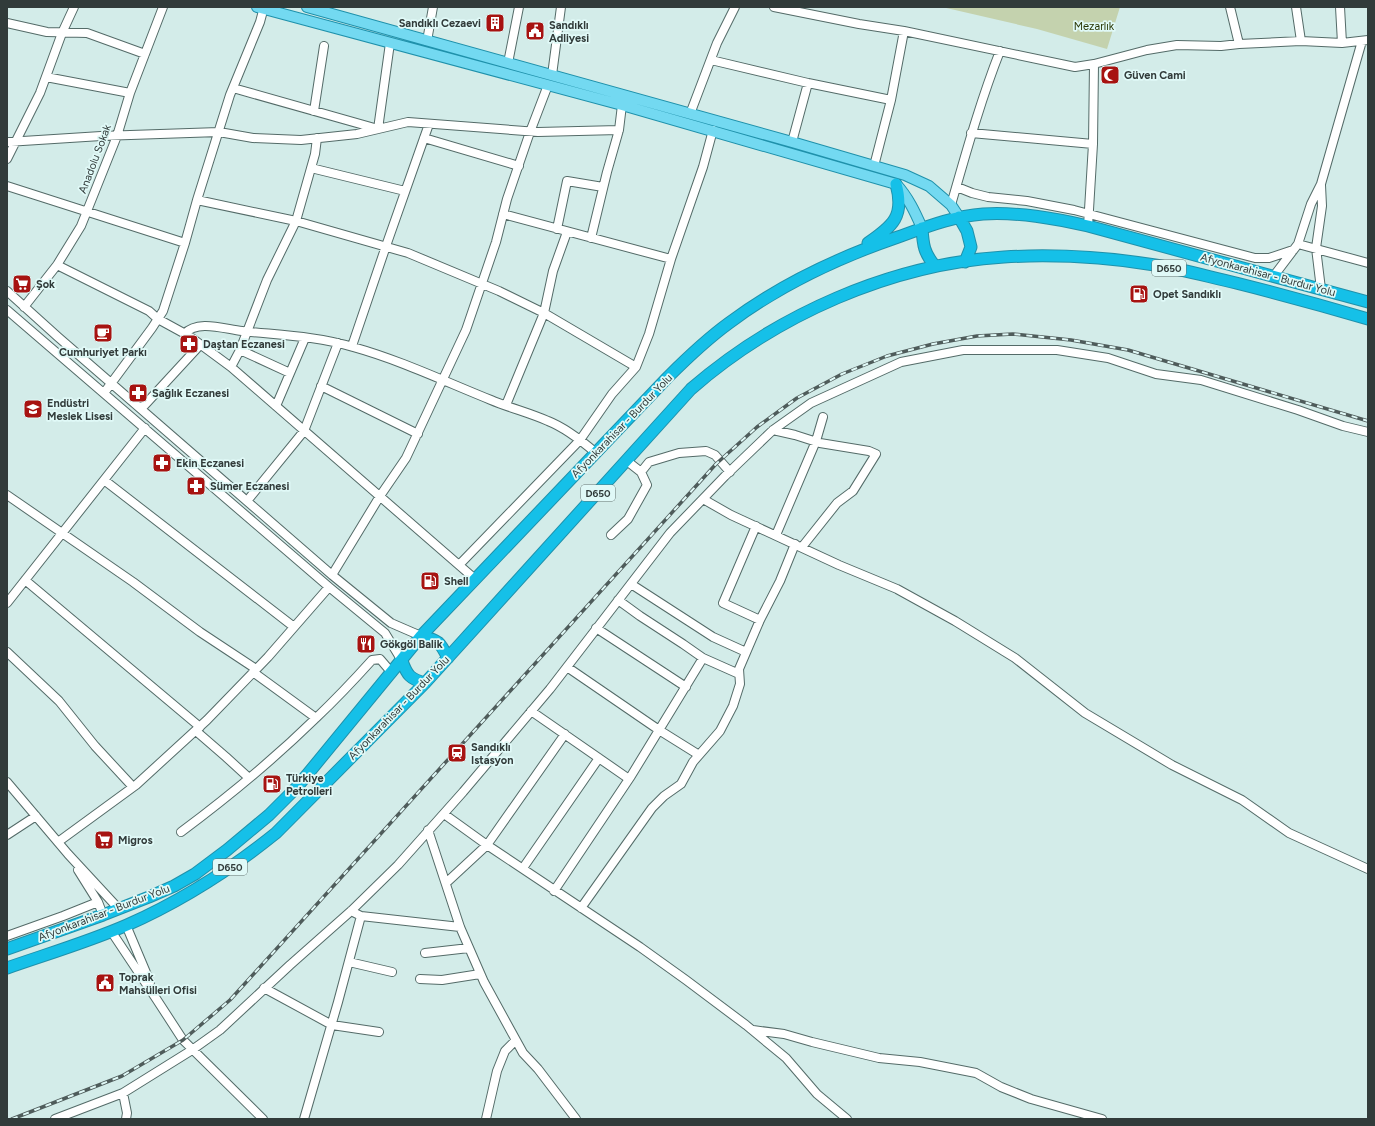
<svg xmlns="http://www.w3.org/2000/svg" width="1375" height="1126" font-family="Figtree,sans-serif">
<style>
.green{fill:#c4d2ae}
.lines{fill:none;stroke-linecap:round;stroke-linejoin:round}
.minor-casing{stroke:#546b68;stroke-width:10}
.major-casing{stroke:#1f91ab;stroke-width:12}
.highway-casing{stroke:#1f91ab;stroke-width:13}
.minor{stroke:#fff;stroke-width:8}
.major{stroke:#73d9f1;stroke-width:10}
.highway{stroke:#15c0e8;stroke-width:11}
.rail-casing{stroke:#4f5c5b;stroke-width:3.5}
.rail{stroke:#e0f9f7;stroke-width:2;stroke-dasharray:6;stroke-linecap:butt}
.labels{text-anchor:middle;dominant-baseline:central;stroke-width:3.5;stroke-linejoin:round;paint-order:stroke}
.shield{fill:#e0f9f7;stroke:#667473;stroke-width:1}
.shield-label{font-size:10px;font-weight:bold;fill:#313b3a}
.poi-label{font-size:11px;font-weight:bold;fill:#313b3a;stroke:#e0f9f7;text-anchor:start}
.park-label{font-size:11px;fill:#2a3805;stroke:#e0f9f7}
.street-label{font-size:11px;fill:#313b3a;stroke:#e0f9f7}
</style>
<rect width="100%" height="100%" fill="#d3ece9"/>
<path class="green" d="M942,7H1120L1107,49L1037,29Z"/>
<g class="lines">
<g class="minor-casing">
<path id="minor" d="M774,7L859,24L904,31L1075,67L1094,64L1147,50L1177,45L1221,46L1239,44L1301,41L1342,43L1368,40
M1230,7L1239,44
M1296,7L1301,41
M1340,7L1342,43
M7,23L47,32L87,33L145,54
M427,41L433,7
M711,60L808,83L891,100L904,31
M508,63L519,7
M552,75L561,7
M46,77L130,93
M233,88L378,129L390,43
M314,111L324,46
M690,114L717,43L735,7
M971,133L1093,144
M424,138L519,166
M7,142L101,136L219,132L253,138L301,140L357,134L408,122L538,132L619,130
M792,142L808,83
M7,159L40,93L62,33L74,7
M874,166L891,100
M311,168L405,191
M7,186L185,243
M957,187L972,193L988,197L1027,201L1074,210L1255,258H1269L1293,250
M197,200L296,221L408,253L499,291L544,313L636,367
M951,205C966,153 980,102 1000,51
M503,214L671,259
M1088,226L1093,144L1094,64
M557,229L567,181L603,187
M591,238L607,172L619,130L622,105
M1298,244L1368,263
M57,265L149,311L158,319L189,336L231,367L475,579
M1273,277L1298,244L1311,204L1321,184L1362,41
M1321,289L1316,248L1322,206L1321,185
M7,291L58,337L332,575L391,623L421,636
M24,307L57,265L81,226L117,136L130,93L163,7
M7,310L329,587L385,633L402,661
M184,334C198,319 224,329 242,331C278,335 317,336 353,347C400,360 446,382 491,400C510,408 530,413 548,421C566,428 582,441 596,453
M352,346L386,246L429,124
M240,350L290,373
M231,367L240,350L267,280L296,221L315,154L317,138
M321,386L418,434
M104,393L152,328L163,311L185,243L197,200L230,95L260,22L264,7
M506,405L544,313L553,271L567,232
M276,406L305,338
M141,409L200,345
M773,430L795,435L820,443L869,451L876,454L853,491L837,503L802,547
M641,472L649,462L679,453L706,451L715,455L730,472
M104,480L294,627
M7,495L133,582L200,632L256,669
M703,499L731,515L839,565L897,589L955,621L1015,658L1085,713L1172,765L1242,800L1289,833L1368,869
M247,501L304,431L338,343
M756,526L723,603L760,620
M611,535L628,519L647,485L641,472L627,461
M776,535L816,441L823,417
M459,565L580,440L612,394L636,367L649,334L671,259L703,167L713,130
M332,575L380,496L406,458L466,330L496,242L507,199L530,132L548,85
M25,580L200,727
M631,584L713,637L746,652
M618,600L640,616L683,644L703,658L739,674
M7,603L145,428
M596,628L686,687
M7,652L59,701L95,746L133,787
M567,667L659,730L699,755
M253,672L316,718
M531,711L629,779
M196,731L226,757L249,778
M7,782L68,854L118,908
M444,814L487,845L640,947L686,980L746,1025L786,1058L817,1094L847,1119
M428,830L460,927L484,982L523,1053L538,1069L576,1119
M181,832C228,797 274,759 316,718C336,699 354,680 372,660L380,659L392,673
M7,835L36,816
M58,842L136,785L207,720L268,657L329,587
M523,868L599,758
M78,870L98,902L103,915
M446,883L487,845L565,734
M554,891L631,776L703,658
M581,908L652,808L664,796L681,784L693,762L720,731L733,706L740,684L739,669L760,620L780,581L795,544
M361,916L460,927
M126,925L150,982
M111,931L157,1000L183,1040L263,1119
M7,936L63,916L98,902
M425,953L469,948
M349,962L392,972
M420,979L442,980L480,974
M264,988L332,1025L379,1032
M753,1030L784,1034L812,1042L879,1058L920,1062L976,1073L1001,1087L1031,1099L1102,1119
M123,1093L127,1113L126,1119
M55,1119L123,1093L192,1050L220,1030L290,965L351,911L398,865L463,792L550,689L670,533L725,476L773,430L811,403L901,362L963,350H1057L1108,358L1156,374L1201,380L1298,410L1343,426L1368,432
M304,1119L338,1002L361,916L351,911
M486,1119L497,1071L505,1051L515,1041"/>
</g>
<g class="major-casing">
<path id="major" d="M257,7L622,105L896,184C908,197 915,212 922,228
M307,7L792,142L905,175L929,186L951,205L959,217"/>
</g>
<g class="highway-casing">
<path id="highway" d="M959,217L967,231L971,247L965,262
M922,228C923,245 924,253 935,266
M868,243C893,226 905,216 896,184
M421,636C439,640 440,642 448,658
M402,661C407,675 410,679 425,683
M7,949L103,915L149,897L174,886L195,874L227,850L269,815L297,787L421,636L668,377C687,358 707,339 729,323C781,284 837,258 898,237C926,227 954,216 983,214C1019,212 1053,218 1088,226L1368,302
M7,968C47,954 88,942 127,925C181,901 230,870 276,833L425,683L691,389C776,315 891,264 1004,257C1055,254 1105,257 1155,265C1182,269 1209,277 1236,283C1280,294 1324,306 1368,319"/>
</g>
<use href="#minor" class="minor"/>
<use href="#major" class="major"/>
<use href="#highway" class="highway"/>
<g class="rail-casing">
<path id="rail" d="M12,1119L122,1076L183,1040L230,1000L716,464L757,427L797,398L842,374L887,356L933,344L977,336L1013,334L1071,340L1128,350L1368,421"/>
</g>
<use href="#rail" class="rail"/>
</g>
<defs>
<g id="building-square" transform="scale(1)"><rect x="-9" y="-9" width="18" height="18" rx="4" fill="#a71311" stroke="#e0f9f7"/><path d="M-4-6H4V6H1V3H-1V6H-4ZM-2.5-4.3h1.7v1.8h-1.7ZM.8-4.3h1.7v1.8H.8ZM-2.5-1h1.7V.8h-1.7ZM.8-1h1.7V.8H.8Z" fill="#fff"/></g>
<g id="civic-square" transform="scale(1)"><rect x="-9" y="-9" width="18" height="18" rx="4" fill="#a71311" stroke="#e0f9f7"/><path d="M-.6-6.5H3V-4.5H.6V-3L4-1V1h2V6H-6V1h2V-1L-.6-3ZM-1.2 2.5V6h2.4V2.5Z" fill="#fff"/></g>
<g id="mosque-square" transform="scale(1)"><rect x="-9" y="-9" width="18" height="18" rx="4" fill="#a71311" stroke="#e0f9f7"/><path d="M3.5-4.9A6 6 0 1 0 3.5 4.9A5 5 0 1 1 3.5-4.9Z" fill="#fff"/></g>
<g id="supermarket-square" transform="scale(1)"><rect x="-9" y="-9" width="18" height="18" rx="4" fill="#a71311" stroke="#e0f9f7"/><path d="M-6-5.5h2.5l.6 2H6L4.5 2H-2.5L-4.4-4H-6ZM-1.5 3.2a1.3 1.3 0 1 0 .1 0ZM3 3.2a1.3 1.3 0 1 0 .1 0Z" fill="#fff"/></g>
<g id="fuel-square" transform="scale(1)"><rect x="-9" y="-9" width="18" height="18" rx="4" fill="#a71311" stroke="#e0f9f7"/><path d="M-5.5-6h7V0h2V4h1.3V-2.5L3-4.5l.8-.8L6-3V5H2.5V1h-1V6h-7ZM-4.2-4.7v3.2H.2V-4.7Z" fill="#fff"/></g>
<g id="cafe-square" transform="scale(1)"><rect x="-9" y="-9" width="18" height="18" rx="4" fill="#a71311" stroke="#e0f9f7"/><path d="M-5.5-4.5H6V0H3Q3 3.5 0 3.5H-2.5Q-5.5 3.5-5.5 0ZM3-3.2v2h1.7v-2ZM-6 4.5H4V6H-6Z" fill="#fff"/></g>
<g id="pharmacy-square" transform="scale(1)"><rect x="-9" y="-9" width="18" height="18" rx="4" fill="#a71311" stroke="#e0f9f7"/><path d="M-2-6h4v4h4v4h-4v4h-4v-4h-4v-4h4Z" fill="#fff"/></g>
<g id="school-square" transform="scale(1)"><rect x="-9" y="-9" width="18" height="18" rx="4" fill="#a71311" stroke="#e0f9f7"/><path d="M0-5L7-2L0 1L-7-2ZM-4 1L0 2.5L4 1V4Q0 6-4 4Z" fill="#fff"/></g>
<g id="restaurant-square" transform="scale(1)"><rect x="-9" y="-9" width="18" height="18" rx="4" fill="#a71311" stroke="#e0f9f7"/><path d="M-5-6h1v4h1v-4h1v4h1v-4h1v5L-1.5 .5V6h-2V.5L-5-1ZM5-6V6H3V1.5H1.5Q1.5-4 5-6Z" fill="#fff"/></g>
<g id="station-square" transform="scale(1)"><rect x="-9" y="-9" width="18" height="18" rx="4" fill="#a71311" stroke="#e0f9f7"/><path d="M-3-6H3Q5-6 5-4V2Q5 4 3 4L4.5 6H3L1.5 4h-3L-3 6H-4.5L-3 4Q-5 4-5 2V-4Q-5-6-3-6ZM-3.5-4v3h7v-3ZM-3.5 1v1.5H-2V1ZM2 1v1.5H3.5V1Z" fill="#fff"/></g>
</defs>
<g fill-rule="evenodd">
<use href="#building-square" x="495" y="23"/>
<use href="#civic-square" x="535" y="31"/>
<use href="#mosque-square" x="1110" y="75"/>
<use href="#supermarket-square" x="22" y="284"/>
<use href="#fuel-square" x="1139" y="294"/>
<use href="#cafe-square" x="103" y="333"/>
<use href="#pharmacy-square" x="189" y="344"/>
<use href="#pharmacy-square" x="138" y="393"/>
<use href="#school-square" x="33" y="409"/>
<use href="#pharmacy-square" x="162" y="463"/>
<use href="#pharmacy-square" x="196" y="486"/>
<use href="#fuel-square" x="430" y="581"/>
<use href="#restaurant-square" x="366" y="644"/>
<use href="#station-square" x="457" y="753"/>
<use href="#fuel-square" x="272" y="784"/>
<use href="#supermarket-square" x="104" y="840"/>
<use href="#civic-square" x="105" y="983"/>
</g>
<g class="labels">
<g class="shield">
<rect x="1152" y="260" width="34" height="16" rx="3"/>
<rect x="581" y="485" width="34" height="16" rx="3"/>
<rect x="213" y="859" width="34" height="16" rx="3"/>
</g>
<g class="shield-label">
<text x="1169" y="268">D650</text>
<text x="598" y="493">D650</text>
<text x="230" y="867">D650</text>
</g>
<g class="poi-label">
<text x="481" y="23" text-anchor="end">Sandıklı Cezaevi</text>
<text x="549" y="25">Sandıklı<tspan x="549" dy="13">Adliyesi</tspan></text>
<text x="1124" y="75">Güven Cami</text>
<text x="36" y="284">Şok</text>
<text x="1153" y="294">Opet Sandıklı</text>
<text x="203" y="344">Daştan Eczanesi</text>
<text x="103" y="352" text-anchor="middle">Cumhuriyet Parkı</text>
<text x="152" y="393">Sağlık Eczanesi</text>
<text x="47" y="403">Endüstri<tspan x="47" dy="13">Meslek Lisesi</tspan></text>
<text x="176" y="463">Ekin Eczanesi</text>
<text x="210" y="486">Sümer Eczanesi</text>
<text x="444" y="581">Shell</text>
<text x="380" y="644">Gökgöl Balik</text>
<text x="471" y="747">Sandıklı<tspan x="471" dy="13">Istasyon</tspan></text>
<text x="286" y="778">Türkiye<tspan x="286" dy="13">Petrolleri</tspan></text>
<text x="118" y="840">Migros</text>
<text x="119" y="977">Toprak<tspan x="119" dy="13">Mahsülleri Ofisi</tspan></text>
</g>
<g class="park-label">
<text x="1094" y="26">Mezarlık</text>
</g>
<g class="street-label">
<text transform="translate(95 159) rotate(-69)">Anadolu Sokak</text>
<text transform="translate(1268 275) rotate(15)">Afyonkarahisar - Burdur Yolu</text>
<text transform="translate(622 426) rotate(-46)">Afyonkarahisar - Burdur Yolu</text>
<text transform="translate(399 708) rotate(-46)">Afyonkarahisar - Burdur Yolu</text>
<text transform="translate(104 913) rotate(-21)">Afyonkarahisar - Burdur Yolu</text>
</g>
</g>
<rect width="1375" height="1126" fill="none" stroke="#313b3a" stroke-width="16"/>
</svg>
